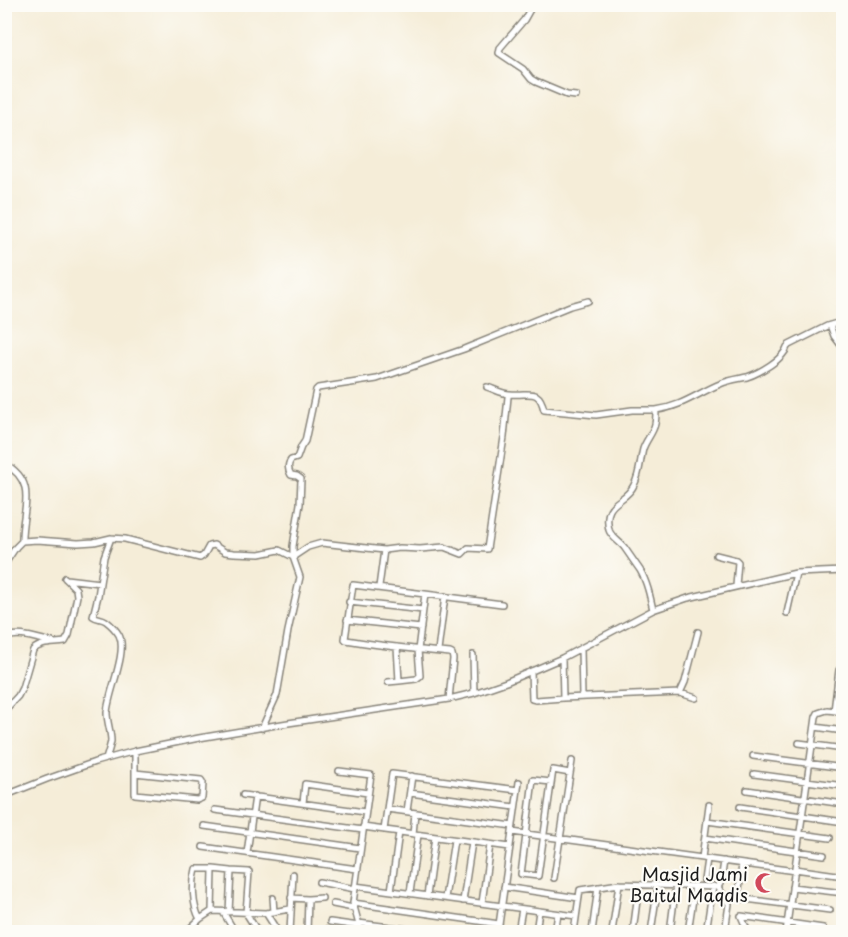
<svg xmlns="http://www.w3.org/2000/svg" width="848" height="937" font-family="'Playpen Sans',sans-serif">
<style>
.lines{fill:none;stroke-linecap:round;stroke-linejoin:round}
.street-casing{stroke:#88847a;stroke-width:8}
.street{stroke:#fff;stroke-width:5}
.labels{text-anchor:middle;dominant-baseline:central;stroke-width:4.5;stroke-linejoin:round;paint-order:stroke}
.poi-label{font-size:18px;fill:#1c1c1c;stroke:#fdfcf7;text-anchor:end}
</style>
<rect width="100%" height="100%" fill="#fdfcf7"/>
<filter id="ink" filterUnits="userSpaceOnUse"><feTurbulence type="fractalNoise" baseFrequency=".0167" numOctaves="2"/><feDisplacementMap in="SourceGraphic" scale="12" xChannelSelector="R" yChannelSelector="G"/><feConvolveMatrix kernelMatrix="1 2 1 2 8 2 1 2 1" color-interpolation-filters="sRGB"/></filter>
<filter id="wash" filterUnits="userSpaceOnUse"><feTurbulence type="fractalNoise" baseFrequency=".008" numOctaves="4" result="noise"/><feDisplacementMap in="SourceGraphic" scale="24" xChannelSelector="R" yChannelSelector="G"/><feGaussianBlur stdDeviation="1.35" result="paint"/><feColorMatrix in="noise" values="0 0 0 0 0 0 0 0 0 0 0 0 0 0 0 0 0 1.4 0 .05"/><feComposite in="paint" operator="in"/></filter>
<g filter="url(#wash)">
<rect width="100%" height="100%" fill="#f5edd8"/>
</g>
<g filter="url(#ink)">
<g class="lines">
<g class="street-casing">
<path id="street" d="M533,4L524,20L500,48L499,53L523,69L531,79L536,82L567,95L576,96
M830,325L834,336L844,349
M487,387C494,389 502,394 510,394C529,396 539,387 544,410L596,415L632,410H656
M4,463C40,484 21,509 22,541
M716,555L736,560L738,562L736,586
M293,557L308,547L322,543L384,550L400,548L420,549L444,547L462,554L468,548L487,549L504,437L508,397L509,394
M4,565L16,547L22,541L37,540L78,543L94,542L111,538L125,539L200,558L204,555L209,546L214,545L225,552L234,553L260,554L279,550L293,557
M66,579L100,583
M379,587L384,550
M425,594L502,604
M349,602L423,610
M653,610C650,596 647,582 640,570C635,563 629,554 624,547C619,541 611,537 609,530C602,500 625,504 634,485C640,474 640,461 643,449C646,440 653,433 655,424C656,419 656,414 656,410C681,407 698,393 720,384C729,380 738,379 747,377C759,373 784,359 787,347L789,345L827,326L844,321
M787,613L796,573
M347,620L421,628
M4,638C19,631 37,639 52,642
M581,648L582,697
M438,651L445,596
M473,655L474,693
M562,658L563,698
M531,671L532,699L536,700L563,698L680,693L685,682L698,632
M399,681L416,679L420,676L418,650L425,594L353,585L345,639L346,640C381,646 416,649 450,653L452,654L453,659L449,699
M388,682L399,681L397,647
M680,693L696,698
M4,711L18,696L22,688L33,650C41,642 54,644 65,642L69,635L77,596L76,589L65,578
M834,711L839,670L844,664
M815,727L844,731
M262,728L277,695L288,631L300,577L293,557V546L300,504L301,479L297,476L291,475C288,470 287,465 291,460L297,458L301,447L305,441L316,390L318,388L377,379L464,349L570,306L588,301
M799,743L844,749
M135,751V794L197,800L202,798L203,783L201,780L135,773
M753,756L844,768
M106,759C108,753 110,747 111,741C111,732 107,722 107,713C108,693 128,652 119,635C116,630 110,624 106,621C102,618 97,619 93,616L98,596L104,557L111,538
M339,771L371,775L353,903L361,932
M754,774L844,786
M551,782L533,780L521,874L538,876L553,770L570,773
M747,790L844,804
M410,793L515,807
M243,795L365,812
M4,796L47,779L95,762L135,751L199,738L288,723L449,699L474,693L506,682L562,658L653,610L688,598L796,573L844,571
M303,803L305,784L368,793
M740,807L844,822
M387,809L513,826
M215,810L363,830
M407,811L412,776
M707,821L830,838
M204,826L360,848
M363,827L510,847
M384,830L392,774L518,790
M512,832L702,858
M413,834L415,813
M705,838L824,855
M203,847L357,869
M247,853L255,796
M707,859L795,871
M742,864L738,898L830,910
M213,869L231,871L229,912
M795,869L844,876
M231,871L249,872L246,913L258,932
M554,878L572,761
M704,880L707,859L702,858L709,805
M319,882L355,889
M355,886L576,916
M504,887L579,898
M718,887L721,882L724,861
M792,887L844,893
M391,891L399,832
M410,893L418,835
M427,896L435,837
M273,898L274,912
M291,898L308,899L307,932
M445,898L454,840
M308,899L322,898
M463,901L472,842
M353,903L499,924
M482,903L490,845
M333,904L353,908
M223,912L235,932
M266,913L278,932
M200,919C192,905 192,884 196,869H213L212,911
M330,922L359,926
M358,923L430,932
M186,932L200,919L212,911L266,913L290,909
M207,932L210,930L213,932
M290,932L293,874
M311,932L325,930
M498,932L519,782
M518,932L522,909
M536,932L539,911
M555,932L558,914
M574,932L580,890L619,884L718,887L729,904L725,932
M592,932L598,887
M612,932L619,884
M633,932L639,885
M651,932L658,885
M670,932L676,885
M688,932L695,886
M706,932L713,886
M748,932L741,916L823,928
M786,932L816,717L818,713L827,710L844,712"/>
</g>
<use href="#street" class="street"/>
</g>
</g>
<defs>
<g id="mosque-bare" transform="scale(1.62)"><path d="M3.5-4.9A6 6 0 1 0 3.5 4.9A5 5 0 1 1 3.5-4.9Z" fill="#d1495b" stroke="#fdfcf7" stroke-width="2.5" paint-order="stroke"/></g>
</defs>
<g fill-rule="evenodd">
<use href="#mosque-bare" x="765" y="883"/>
</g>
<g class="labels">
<g class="poi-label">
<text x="748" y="873">Masjid Jami<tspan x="748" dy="21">Baitul Maqdis</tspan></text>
</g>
</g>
<rect width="848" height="937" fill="none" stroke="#fdfcf7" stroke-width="24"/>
</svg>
